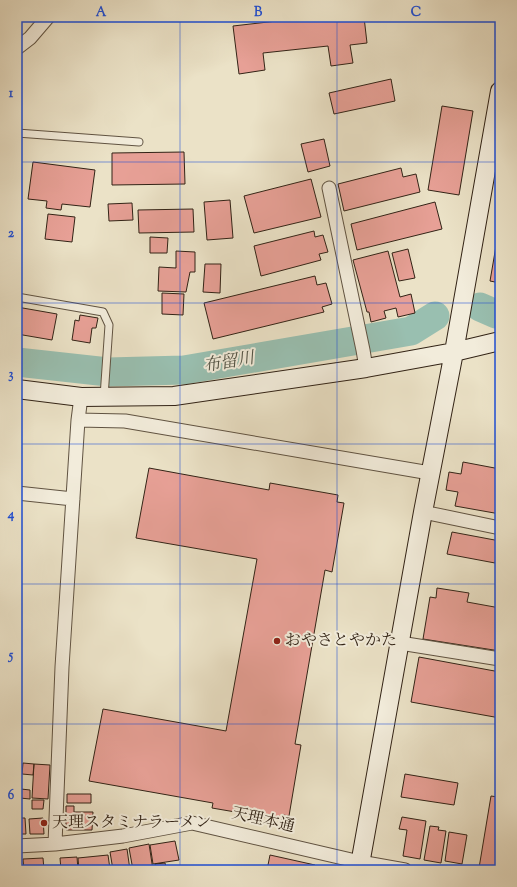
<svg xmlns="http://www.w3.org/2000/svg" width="517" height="887" font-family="'Sorts Mill Goudy','Noto Serif JP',serif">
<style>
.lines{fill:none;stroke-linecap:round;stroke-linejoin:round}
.river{stroke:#99bfb0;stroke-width:29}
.building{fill:#e7a096;stroke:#322316}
.lane-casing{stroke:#605342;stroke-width:9}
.street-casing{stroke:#605342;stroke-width:15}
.secondary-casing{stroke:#322316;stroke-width:20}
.lane{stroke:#f2ecdb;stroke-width:7}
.street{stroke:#f2ecdb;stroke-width:13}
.secondary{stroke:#f2ecdb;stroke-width:18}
.grid{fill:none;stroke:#1d4ed8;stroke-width:1;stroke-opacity:0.55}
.poi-dot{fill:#8f2418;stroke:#f2ecdb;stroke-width:1.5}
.labels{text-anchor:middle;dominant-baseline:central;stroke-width:4;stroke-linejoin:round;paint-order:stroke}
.poi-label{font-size:16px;fill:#322316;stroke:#f2ecdb;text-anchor:start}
.street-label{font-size:16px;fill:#322316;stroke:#f2ecdb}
.water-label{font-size:17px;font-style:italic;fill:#515244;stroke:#f2ecdb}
.neatline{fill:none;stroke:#1d4ed8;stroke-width:1.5}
.grid-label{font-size:13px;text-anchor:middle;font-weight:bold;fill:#1d4ed8}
</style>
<rect width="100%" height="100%" fill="#ebe2c7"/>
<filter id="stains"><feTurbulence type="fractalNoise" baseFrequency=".005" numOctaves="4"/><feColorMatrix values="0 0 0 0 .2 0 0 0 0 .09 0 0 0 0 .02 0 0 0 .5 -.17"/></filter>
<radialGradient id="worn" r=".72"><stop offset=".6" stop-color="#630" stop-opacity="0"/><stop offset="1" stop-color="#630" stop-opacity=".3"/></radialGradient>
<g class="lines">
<path class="river" d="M480,307L496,314L500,313
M17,362L108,372L184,370L411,331L435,316"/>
</g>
<path class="building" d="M312,17H364L367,43L350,45L353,63L331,66L328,46L263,53L265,70L239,74L233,26Z
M391,79L395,101L334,114L329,93Z
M442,106L473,111L459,195L428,190Z
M324,139L330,166L308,172L301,144Z
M184,152L185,184L112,185V153Z
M33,162L95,170L90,207L62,204L61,210L46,208L47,201L28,199Z
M401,168L403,177L416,174L420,192L344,211L338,184Z
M311,179L321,217L254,233L244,196Z
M230,200L233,238L207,240L204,202Z
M435,202L442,229L357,250L351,224Z
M132,203L133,220L109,221L108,204Z
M193,209L194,232L139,233L138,210Z
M48,214L75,217L72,242L45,239Z
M500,223V283L490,281Z
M314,231L315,237L323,235L328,252L319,254L321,260L261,276L254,246Z
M150,237L168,238L167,253H150Z
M408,249L415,278L399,281L392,253Z
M176,251L195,252V272H190L186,292L158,291L159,267L176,268Z
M388,251L400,297L411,294L415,313L398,317L396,308L384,311L386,318L371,322L369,312H367L353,260Z
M205,264H221L220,293L203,292Z
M315,276L317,285L326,283L332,304L322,307L324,312L213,339L204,303Z
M162,293L184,294L183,315L162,314Z
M17,307L57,314L52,340L17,334Z
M80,315L98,318L96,328H92L90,343L72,340L75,320L79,321Z
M463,462L500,469V514L455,506L458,492L446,490L449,472L461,474Z
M149,468L269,490L270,483L338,495L337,502L344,503L332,572L325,570L295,744L301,745L289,816L283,815L282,820L212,808L213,803L89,781L103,709L226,731L257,559L136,538Z
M452,532L500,541V559L496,558L495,563L447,554Z
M437,588L469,593L467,602L500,608V651L423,639L430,597L436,598Z
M419,657L500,672V718L411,702Z
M23,763L34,764L33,775L22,774Z
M34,764L50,765L48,799L32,798Z
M405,774L458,783L454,805L401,797Z
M21,789L30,790V799L20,798Z
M67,794H91V803H67Z
M491,796L498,797L497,800L500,801V870L479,868Z
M32,800H44L43,809H32Z
M66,806H74V812H93L92,830H66Z
M402,817L426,821L420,859L403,856L407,830L399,829Z
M17,818H25L26,834H17Z
M43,818L44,834H30L29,819Z
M430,826L439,827L438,830L446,831L441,863L424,860Z
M449,832L467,835L462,864L445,861Z
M175,841L179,860L153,864L150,845Z
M149,844L153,870H133L129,848Z
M127,849L130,870H113L110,852Z
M108,855L110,869L79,870L78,858Z
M270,855L315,865L314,870H267Z
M77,857L78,870H61L60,858Z
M43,858L44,870H24L23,859Z
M17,859H21V870H17Z
M165,863L167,870H156L155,864Z"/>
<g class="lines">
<g class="lane-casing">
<path id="lane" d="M17,133L139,142
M17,297L103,312L109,325L104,397"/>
</g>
<g class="street-casing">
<path id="street" d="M17,48L30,38L48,17
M329,188L363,350L366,368
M78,420L125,421L430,473
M17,493L73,499
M423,512L500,528
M400,643L500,659
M55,844L62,667L78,420L81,397
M17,846L55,844L123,836L192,823L360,862L405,870"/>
</g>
<g class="secondary-casing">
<path id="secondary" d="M17,389L81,397L174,396L366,368L454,352L500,341
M359,870L423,512L454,352L500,91"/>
</g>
<use href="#lane" class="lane"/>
<use href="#street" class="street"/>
<use href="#secondary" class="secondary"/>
</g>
<path class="grid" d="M180,17V870M337,17V870M17,162H500M17,303H500M17,444H500M17,584H500M17,724H500"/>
<g class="poi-dot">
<circle cx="277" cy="641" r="4"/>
<circle cx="44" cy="823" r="4"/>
</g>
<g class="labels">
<g class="poi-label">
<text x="285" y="641">おやさとやかた</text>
<text x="52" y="823">天理スタミナラーメン</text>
</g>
<g class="street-label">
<text transform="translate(263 821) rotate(13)">天理本通</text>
</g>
<g class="water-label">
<text transform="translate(229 363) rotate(-10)">布留川</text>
</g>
</g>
<rect width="517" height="887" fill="none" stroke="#ebe2c7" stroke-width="44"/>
<rect x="22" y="22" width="473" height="843" class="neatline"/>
<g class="grid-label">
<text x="101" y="16">A</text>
<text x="258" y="16">B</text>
<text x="416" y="16">C</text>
<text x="11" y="97">1</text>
<text x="11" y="237">2</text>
<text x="11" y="378">3</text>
<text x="11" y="518">4</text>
<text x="11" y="659">5</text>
<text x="11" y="799">6</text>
</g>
<rect width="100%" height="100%" filter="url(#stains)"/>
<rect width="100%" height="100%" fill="url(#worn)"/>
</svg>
